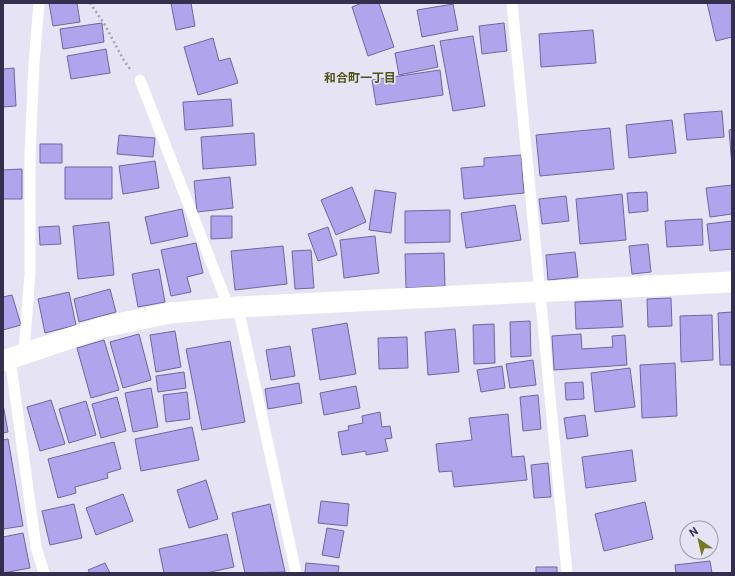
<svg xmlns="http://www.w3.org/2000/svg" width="735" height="576" font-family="Roboto,'Noto Sans JP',sans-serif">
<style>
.building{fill:#b0a4ec;stroke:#7264a7}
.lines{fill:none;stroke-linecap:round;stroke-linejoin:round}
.path{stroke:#a39fb5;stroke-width:2.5;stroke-dasharray:2 3;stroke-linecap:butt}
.service{stroke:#fff;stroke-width:11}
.minor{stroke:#fff;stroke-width:21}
.labels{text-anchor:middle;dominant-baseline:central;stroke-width:3;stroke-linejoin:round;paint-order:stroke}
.neighbourhood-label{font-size:12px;font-weight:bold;fill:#52551a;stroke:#e6e4f4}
</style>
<rect width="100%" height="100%" fill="#e6e4f4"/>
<path class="building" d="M49,3H77L80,22L53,26Z
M171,3H191L195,26L176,30Z
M362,3H379L394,47L368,56L352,7Z
M707,3H732V37L716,41Z
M453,4L458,30L422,37L417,10Z
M102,23L104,42L63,49L60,29Z
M504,23L507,51L482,54L479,26Z
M593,30L596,63L541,67L539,34Z
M473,36L485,106L453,111L440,41Z
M213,38L219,61L230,58L238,83L198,95L184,47Z
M434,45L438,67L399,75L395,53Z
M106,49L110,73L71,79L67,56Z
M14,68L16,106L3,107V69Z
M440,70L443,95L376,105L372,80Z
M231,99L233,126L185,130L183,102Z
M722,111L724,137L687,140L684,114Z
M672,120L676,153L629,158L626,125Z
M610,128L614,169L540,176L536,135Z
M732,129V166L729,130Z
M254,133L256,165L203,169L201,137Z
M119,135L155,138L153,157L117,154Z
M40,144H62V163H40Z
M521,155L524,193L464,199L461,168L484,166V158Z
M155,161L159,188L123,194L119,166Z
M65,167H112V199H65Z
M22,169V199H3V170Z
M230,177L233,208L197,212L194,181Z
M732,185V214L710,217L706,188Z
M352,187L366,222L336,235L321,200Z
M375,190L396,193L391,233L369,230Z
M647,192L648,211L629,213L627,193Z
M622,194L626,240L580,244L576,199Z
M566,196L569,221L542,224L539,199Z
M515,205L521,240L466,248L461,213Z
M182,209L188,236L151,244L145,217Z
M450,210V242L405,243V211Z
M211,216H232V238L211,239Z
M702,219L703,245L667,247L665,221Z
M732,221V249L710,251L707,224Z
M109,222L114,275L78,279L73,226Z
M59,226L61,244L40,245L39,227Z
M328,227L337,255L318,261L308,234Z
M375,236L379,273L344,278L340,240Z
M196,243L203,273L187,277L191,292L171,296L161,250Z
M648,244L651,272L632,274L629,246Z
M283,246L287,284L235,290L231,251Z
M311,250L314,288L295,289L292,251Z
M575,252L578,277L548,280L546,255Z
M444,253L445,286L406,288L405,254Z
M159,269L165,302L138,307L132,274Z
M110,289L116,312L79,322L74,299Z
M69,292L76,325L45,333L38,299Z
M12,295L21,325L3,330V297Z
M671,298L672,326L648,327L647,299Z
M621,300L623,327L576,329L575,302Z
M732,312V365H720L718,313Z
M712,315L713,360L681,362L680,316Z
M530,321L531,356L511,357L510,322Z
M347,323L356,374L320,380L312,329Z
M494,324L495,363L474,364L473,325Z
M455,329L459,372L428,375L425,332Z
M175,331L181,367L156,372L150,335Z
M139,334L151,380L123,388L110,342Z
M581,334L582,349L613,347L612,336L625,335L627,365L554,370L552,336Z
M407,337L408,368L379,369L378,338Z
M104,340L119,390L91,398L77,348Z
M230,341L245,422L202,430L186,349Z
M290,346L295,376L271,380L266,350Z
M533,360L536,385L510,388L506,364Z
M675,363L677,416L642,418L640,365Z
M502,366L505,388L481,392L477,370Z
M630,368L635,407L595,412L591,373Z
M184,372L186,388L158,392L156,376Z
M583,382L584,399L566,400L565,383Z
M299,383L302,403L268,409L265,389Z
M356,386L360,408L324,415L320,393Z
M151,388L158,427L133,432L125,393Z
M187,392L190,419L166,422L163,395Z
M538,395L541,429L523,431L520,397Z
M117,397L126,431L101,438L92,404Z
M51,400L65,444L40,451L27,407Z
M86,401L96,435L69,443L59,409Z
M3,404L8,432L3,433Z
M380,412L382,427L390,426L392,438L385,439L388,451L366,455V451L342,455L338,432L349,430L348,426L363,423L362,416Z
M508,414L512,457L524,456L527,480L454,487L452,471L439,472L436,444L472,440L469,418Z
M585,415L588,436L567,439L564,418Z
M192,427L199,460L141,471L135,439Z
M8,439L23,526L3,529V440Z
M114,442L121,469L107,473L108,478L75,487L76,493L58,498L48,459Z
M632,450L636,481L586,488L582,457Z
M548,463L551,497L534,498L531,465Z
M206,480L218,519L189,528L177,490Z
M123,494L133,521L96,535L86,508Z
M321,501L349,504L347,526L318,523Z
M645,502L653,539L604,551L595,514Z
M74,504L82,538L50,545L42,511Z
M270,504L285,572L245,573L232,513Z
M327,528L344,531L339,558L322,555Z
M23,533L30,568L3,573V537Z
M227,534L234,567L206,573H164L159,549Z
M710,561L712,573H676L675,565Z
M105,563L110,573H90L88,570Z
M306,563L339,566L338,573H305Z
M536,567H557V573H536Z"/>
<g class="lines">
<path class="path" d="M90,3L105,25L123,59L130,69"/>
<path class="service" d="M512,3L567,573
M140,80L229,308
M238,307L296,573
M24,353L30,273V154L34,63L39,3
M10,358L36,547L44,573"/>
<path class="minor" d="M3,361L103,327L170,313L238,307L732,282"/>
</g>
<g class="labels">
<g class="neighbourhood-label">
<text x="360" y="78">和合町一丁目</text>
</g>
</g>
<rect width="735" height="576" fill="none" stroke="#352f4d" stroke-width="8"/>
<g transform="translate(699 540) rotate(326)"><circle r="19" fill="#e6e4f4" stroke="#9f9cb1"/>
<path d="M0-3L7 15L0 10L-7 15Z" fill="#757922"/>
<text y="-6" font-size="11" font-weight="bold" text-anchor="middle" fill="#352f4d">N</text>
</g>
</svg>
